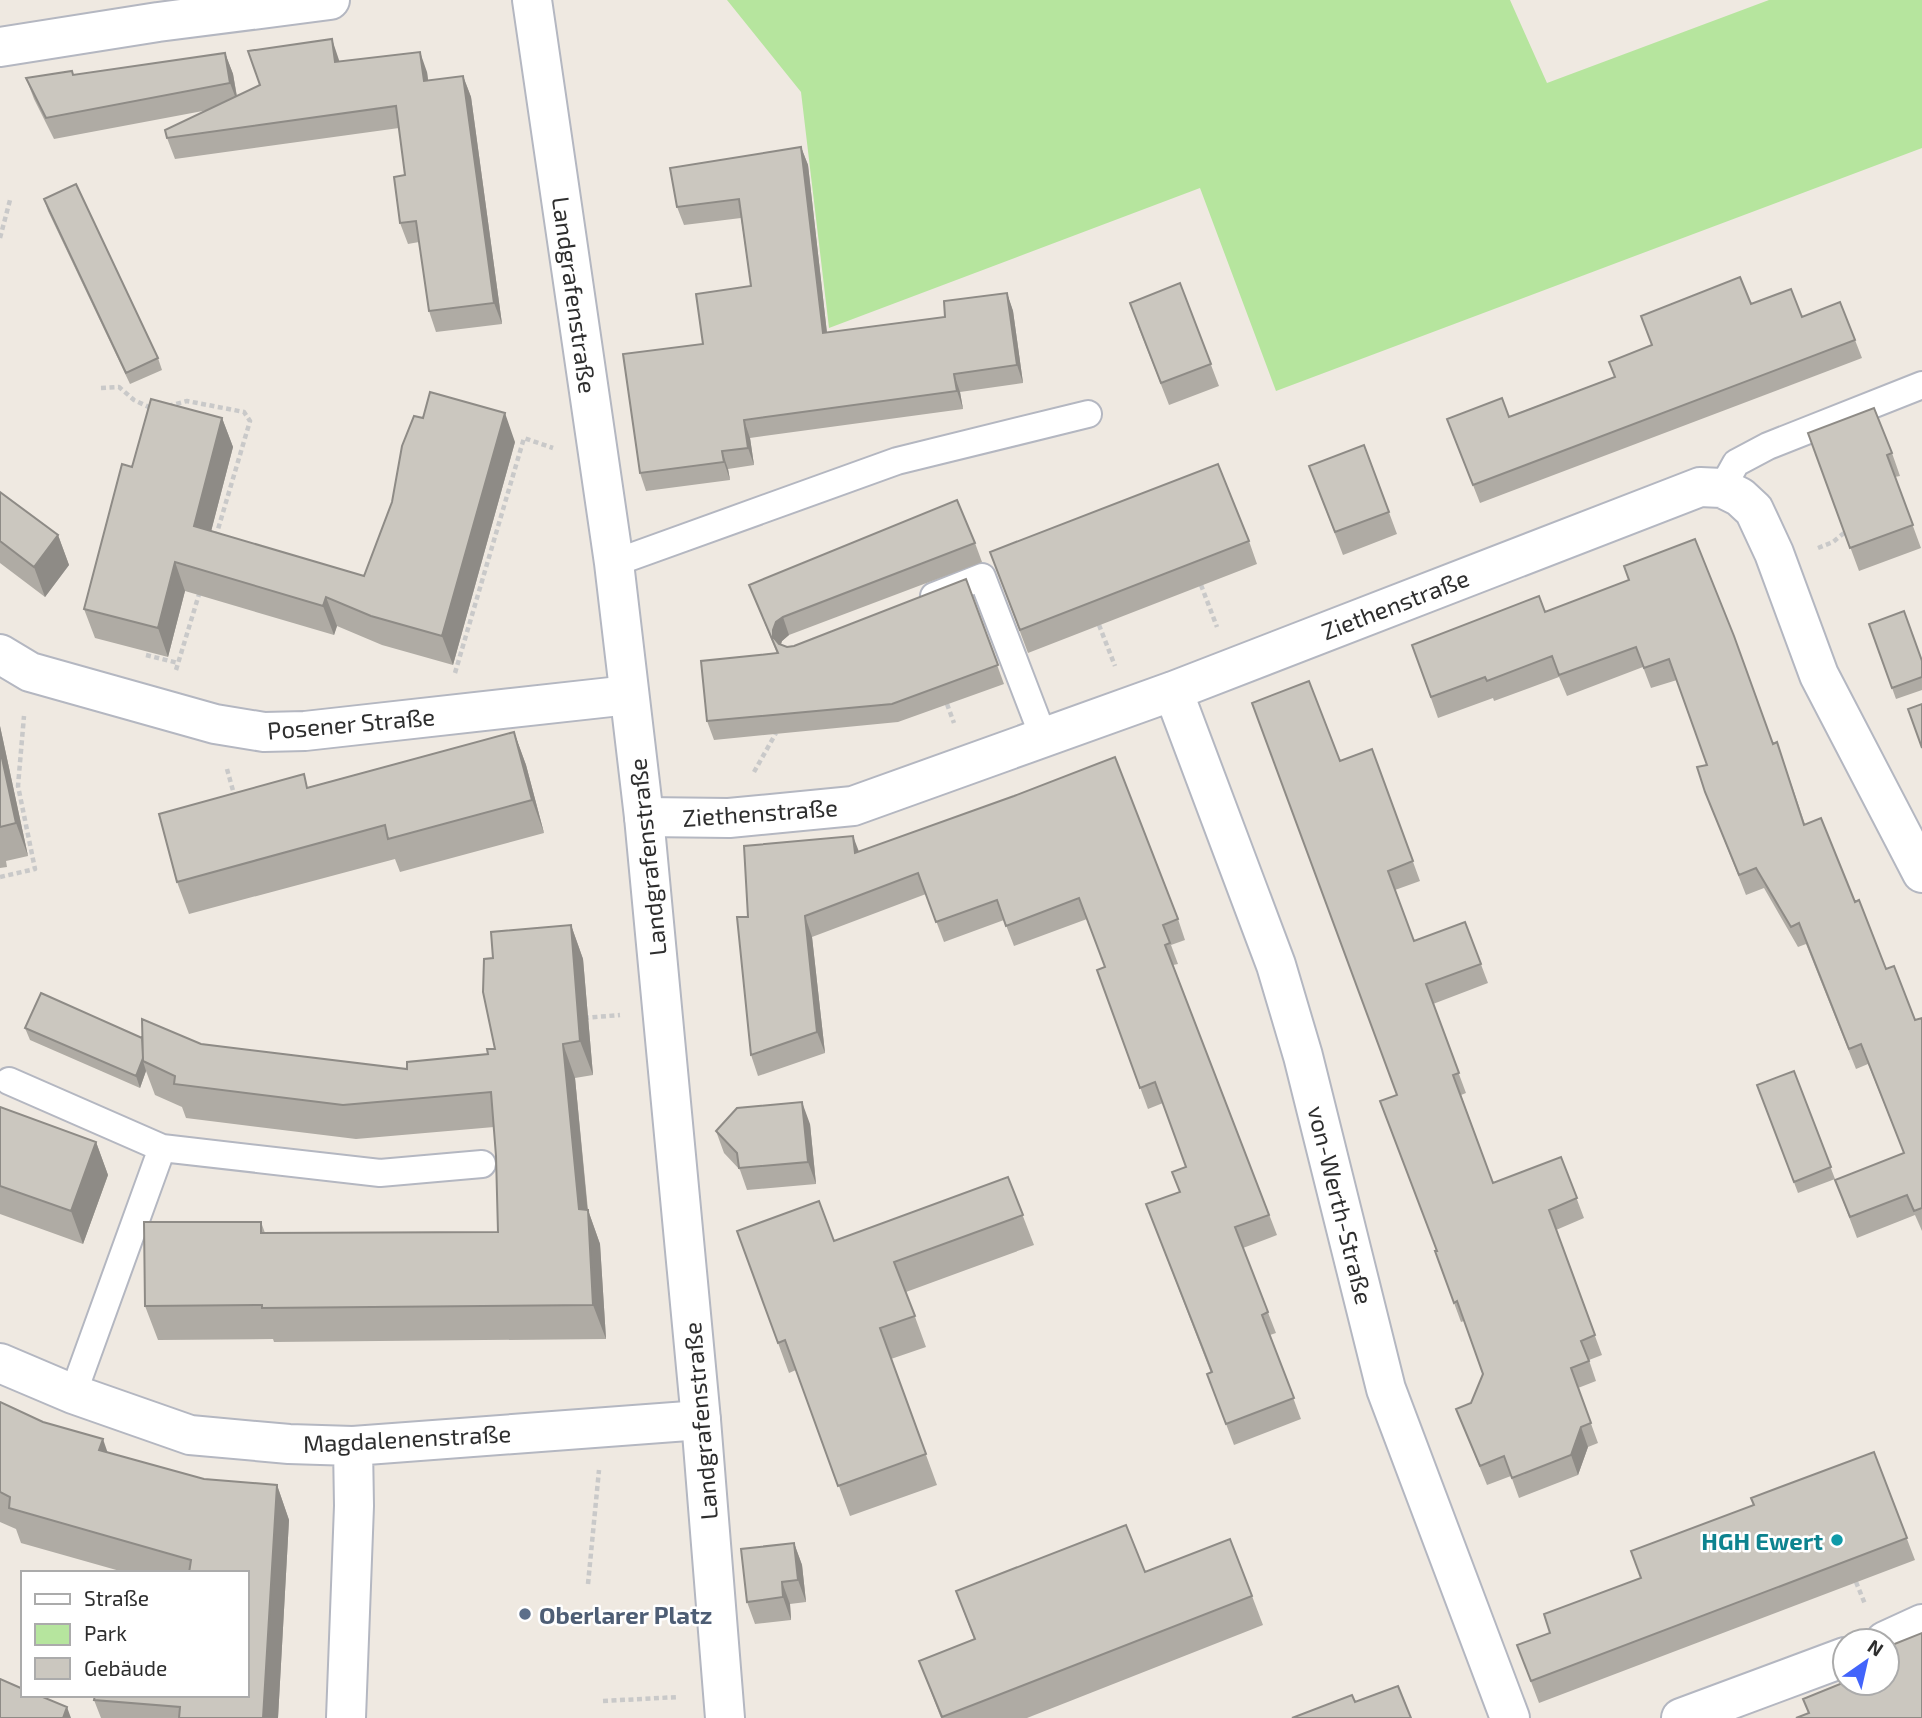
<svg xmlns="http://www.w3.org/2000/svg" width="1922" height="1718" font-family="'Exo 2',sans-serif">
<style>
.green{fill:#b6e59e}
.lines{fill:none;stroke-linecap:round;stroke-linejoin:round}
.service-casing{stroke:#b4b7c1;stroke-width:30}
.minor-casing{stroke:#b4b7c1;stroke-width:42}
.tertiary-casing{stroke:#b4b7c1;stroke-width:42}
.path{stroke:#c9c9c9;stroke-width:4.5;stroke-dasharray:5 3.5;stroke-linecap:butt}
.service{stroke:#fff;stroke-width:26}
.minor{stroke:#fff;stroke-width:38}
.tertiary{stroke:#fff;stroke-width:38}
.wall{fill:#afaba4}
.shaded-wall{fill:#8e8b86}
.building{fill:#cbc7bf;stroke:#8e8b86;stroke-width:2}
.culture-dot{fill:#0f9aa8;stroke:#fff;stroke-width:2.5}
.service-dot{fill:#5c6f8a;stroke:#fff;stroke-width:2.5}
.labels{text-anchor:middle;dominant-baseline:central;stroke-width:5;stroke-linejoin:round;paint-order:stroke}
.street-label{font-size:24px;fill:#2e2e2e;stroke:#fff}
.culture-label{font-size:24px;font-weight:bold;fill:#0d838f;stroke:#fff;text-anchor:end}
.service-label{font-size:24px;font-weight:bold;fill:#4e5e75;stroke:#fff;text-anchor:start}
</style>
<rect width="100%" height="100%" fill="#efe9e1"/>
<path class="green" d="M727,0H1510L1547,83L1769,0H1922V148L1276,391L1200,188L829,328L801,92Z"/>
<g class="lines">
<g class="service-casing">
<path id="service" d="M1722,488L1736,463L1768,446L1922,385
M614,563L897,461L1088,414
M934,596L982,577L1043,736
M9,1081L162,1148
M73,1394L162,1148L380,1173L482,1164"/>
</g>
<g class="minor-casing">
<path id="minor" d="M0,47L158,22L330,0
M0,654L30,672L215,724L264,732L305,731L629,695
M1173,691L1276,965L1303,1056L1386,1389L1510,1718
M644,817L729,818L853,806L1173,691L1700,487L1722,488L1740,497L1754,510L1774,553L1819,675L1922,873
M0,1363L73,1394L190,1435L289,1444L353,1446L701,1420
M1885,1641L1922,1624
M346,1718L354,1506L353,1446
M1681,1718L1845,1657"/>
</g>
<g class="tertiary-casing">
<path id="tertiary" d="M532,0L614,563L644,817L701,1420L725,1718"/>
</g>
<path class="path" d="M0,238L10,200
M101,388L119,387L134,400L153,409
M168,406L187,401L244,412L250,421L216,536
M1818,548L1833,542L1844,533
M1201,585L1217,627
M1099,625L1115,666
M146,655L178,663
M176,670L200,591
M455,673L524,438L553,448
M947,704L954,723
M227,769L235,798
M754,772L776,733
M0,877L35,869L18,786L24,716
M584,1018L620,1015
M1856,1582L1865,1604
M588,1584L599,1470
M603,1701L679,1697"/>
<use href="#service" class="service"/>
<use href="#minor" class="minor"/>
<use href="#tertiary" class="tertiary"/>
</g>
<path class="wall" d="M225,53L233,74L237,96L339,62L427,72L428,81L463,76L471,97L502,324L436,332L429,311L419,242L408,244L400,223L405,175L399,128L175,159L167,138L208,110L54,139L34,99L26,78L73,75Z
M801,147L808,165L827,333L945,317L1007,293L1013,311L1023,383L960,392L963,409L750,438L754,465L728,469L730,480L646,491L640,473L751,286L741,218L684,225L677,207Z
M44,199L158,358L162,370L130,384L48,211Z
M1180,283L1219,386L1169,405L1138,326Z
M1751,304L1802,317L1855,340L1862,358L1480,503L1454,437L1614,377L1652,345Z
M222,418L233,447L211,531L364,576L515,442L453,665L382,645L337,626L334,635L185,591L168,657L95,638L84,609L132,467Z
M1808,433L1892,453L1900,476L1895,477L1921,548L1859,571Z
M1364,445L1397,534L1343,555L1309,466Z
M0,492L58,535L69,565L45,597L0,563Z
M1249,541L1257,564L1028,653L990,552Z
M975,543L982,562L789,635L782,641L781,645L787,647L794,646L966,579L1004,684L898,722L714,740L707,721L777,653L749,585Z
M1629,580L1773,744L1777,742L1805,824L1855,902L1886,969L1915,1020L1922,1018V1231L1915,1215L1857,1238L1835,1180L1904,1153L1868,1064L1856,1069L1806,944L1798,947L1764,888L1746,895L1705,792L1707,765L1677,680L1651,688L1643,667L1567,696L1559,677L1494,701L1493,698L1438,718L1412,645L1545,612Z
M1869,624L1922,661V690L1896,699Z
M0,726L28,856L6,861L7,867L0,868Z
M514,732L526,765L544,833L400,872L395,859L189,914L177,882L309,787Z
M1372,749L1420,881L1395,890L1414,941L1465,922L1488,983L1433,1004L1466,1093L1461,1095L1493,1183L1561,1157L1584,1218L1556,1230L1602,1355L1589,1360L1596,1381L1578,1388L1598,1443L1588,1447L1578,1475L1519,1498L1511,1476L1487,1485L1456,1409L1471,1403L1483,1374L1464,1321L1461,1322L1435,1251H1436L1397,1095L1340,761Z
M859,852L1178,919L1185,940L1171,945L1178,964L1173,965L1277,1235L1243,1248L1276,1333L1270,1335L1301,1419L1234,1445L1207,1374L1211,1373L1146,1204L1179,1192L1186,1167L1163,1103L1148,1109L1097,970L1105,967L1087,919L1014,946L1004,920L944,942L926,894L812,937L825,1053L758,1076L751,1055L748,917Z
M571,925L583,959L593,1075L575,1078L588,1210L600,1244L606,1339L274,1342L273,1339L158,1340L145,1306L261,1222L265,1233L498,1232L496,1156L494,1127L356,1139L186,1118L182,1107L155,1095L146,1071L140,1088L30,1040L25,1028L201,1044L407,1069L488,1054L495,1049L493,958Z
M1794,1071L1835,1179L1798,1193L1757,1085Z
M0,1107L96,1142L108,1175L83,1244L0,1214Z
M810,1124L816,1184L747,1190L740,1170L724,1153L716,1131Z
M1008,1177L1034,1245L906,1292L926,1347L891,1359L937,1485L850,1516L796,1370L789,1373L737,1231L834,1241Z
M0,1402L107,1452L204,1479L277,1485L289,1520L278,1718H101L94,1700L247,1695V1573H127L21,1543L16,1529L0,1522Z
M1874,1452L1915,1560L1539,1703L1517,1645L1550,1633L1641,1578L1754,1505Z
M794,1543L802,1565L806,1602L790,1604L791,1620L755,1624L747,1602Z
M1145,1572L1252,1596L1263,1625L1027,1718H941L919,1661L974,1639L956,1591Z"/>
<path class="shaded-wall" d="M332,39L339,60L342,83L335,62Z
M420,52L427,72L431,102L424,81Z
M225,53L233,74L238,104L230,83Z
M463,76L471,97L502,324L494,303Z
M801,147L808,165L829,351L823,333Z
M1007,293L1013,311L1023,383L1017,365Z
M954,374L960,392L963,409L957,391Z
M505,413L515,442L453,665L442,636Z
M222,418L233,447L205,555L194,526Z
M744,420L750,438L754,465L748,448Z
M722,451L728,469L730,480L724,462Z
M58,535L69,565L45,597L34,567Z
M175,562L185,591L168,657L158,628Z
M326,597L337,626L334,635L323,606Z
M783,617L789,635L782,641L779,648L773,637V630L776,622Z
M0,726L28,856L16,823L0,749Z
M514,732L526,765L544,833L532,800Z
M853,836L861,857L855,853Z
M805,916L812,937L825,1053L817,1032Z
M571,925L583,959L593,1075L580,1041Z
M149,1041L143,1061L146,1071L140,1088L136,1076Z
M563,1044L575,1078L588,1215V1210L600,1244L606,1339L593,1305L579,1209Z
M802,1102L810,1124L816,1184L808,1162Z
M96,1142L108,1175L83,1244L71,1211Z
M1581,1427L1588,1447L1578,1475L1571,1455Z
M103,1439L115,1474L99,1450Z
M277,1485L289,1520L278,1718H263Z
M794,1543L802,1565L806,1602L798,1580Z
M782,1582L790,1604L791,1620L783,1597Z
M67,1707L71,1718H63Z"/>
<path class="building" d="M332,39L335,62L420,52L424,81L463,76L494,303L429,311L416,221L400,223L394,177L405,175L396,106L167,138L165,130L260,85L248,51Z
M225,53L230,83L46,118L26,78L72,71L73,75Z
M801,147L823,333L945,317L944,301L1007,293L1017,365L954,374L957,391L744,420L748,448L722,451L724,462L640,473L623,354L703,344L696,294L751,286L739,199L677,207L670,168Z
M76,184L158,358L126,373L44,199Z
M1740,277L1751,304L1791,289L1802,317L1840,302L1855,340L1473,485L1447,419L1502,398L1509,417L1615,377L1609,362L1652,345L1641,316Z
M1180,283L1211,364L1161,383L1130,303Z
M430,392L505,413L442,636L371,616L326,597L323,606L175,562L158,628L84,609L122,464L132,467L151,399L222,418L194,526L364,576L392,502L402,446L414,416L423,418Z
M1874,408L1892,453L1887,455L1913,525L1850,548L1808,433Z
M1364,445L1389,512L1335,532L1309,466Z
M1218,464L1249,541L1020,630L990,552Z
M0,492L58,535L34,567L0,541Z
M957,500L975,543L783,617L776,622L773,630V637L779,644L787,647L794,646L966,579L998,665L892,704L707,721L701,661L778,653L749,585Z
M1695,539L1734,636L1773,744L1777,742L1804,825L1821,818L1855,902L1859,900L1886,969L1894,966L1915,1020L1922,1018V1208L1914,1211L1907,1195L1850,1217L1835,1180L1904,1153L1861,1044L1849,1049L1799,923L1791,927L1756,868L1739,875L1705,792L1697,767L1707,765L1669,659L1644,668L1636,647L1559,675L1552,656L1487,681L1485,677L1431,697L1412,645L1539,596L1545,612L1629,580L1624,566Z
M1904,611L1922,661V677L1892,688L1869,624Z
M1309,681L1340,761L1372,749L1413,861L1388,871L1414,941L1465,922L1481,964L1426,984L1459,1073L1453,1075L1493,1183L1561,1157L1577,1198L1549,1210L1595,1335L1581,1341L1589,1361L1571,1368L1591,1423L1581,1427L1571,1455L1512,1478L1504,1456L1480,1466L1456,1409L1471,1403L1483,1374L1457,1301L1454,1303L1435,1251H1437L1380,1101L1397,1095L1252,703Z
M1922,704V748L1908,709Z
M514,732L532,800L388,839L385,825L177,882L159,814L304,774L307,788Z
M0,749L16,823L0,827Z
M1115,757L1178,919L1163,925L1170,943L1165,945L1269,1215L1235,1227L1268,1312L1262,1315L1294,1398L1226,1424L1207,1374L1212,1372L1146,1204L1180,1192L1172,1172L1186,1167L1155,1082L1140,1088L1097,970L1105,967L1079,898L1006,926L997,900L936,922L918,873L805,916L817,1032L751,1055L737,917H748L744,846L853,836L855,853L1014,796Z
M571,925L580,1041L563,1044L579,1209L588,1210L593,1305L262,1308V1305L145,1306L144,1222H261V1233L498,1232L496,1156L491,1092L343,1105L174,1084L175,1076L143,1061L142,1019L201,1044L407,1069V1062L488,1054L487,1049H495L483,992L484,959L493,958L491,932Z
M41,993L142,1038L143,1058L136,1076L25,1028Z
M1794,1071L1831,1167L1794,1182L1757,1085Z
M802,1102L808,1162L739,1168L737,1153L716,1131L737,1108Z
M0,1107L96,1142L71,1211L0,1186Z
M1008,1177L1023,1215L894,1262L915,1316L880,1328L926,1454L838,1486L785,1340L778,1343L737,1231L819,1201L834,1241Z
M0,1402L43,1422L103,1439L99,1450L204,1479L277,1485L263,1718H179L180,1707L94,1700L95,1695H247V1573H189L191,1560L9,1508L10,1497L0,1492Z
M1874,1452L1907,1538L1531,1681L1517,1645L1550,1633L1544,1614L1641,1578L1631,1551L1754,1505L1751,1498Z
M1126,1525L1145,1572L1230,1539L1252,1596L942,1717L919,1661L975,1639L956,1591Z
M794,1543L798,1580L782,1582L783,1597L747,1602L741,1549Z
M1922,1633V1718H1796L1809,1713L1803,1699L1845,1682V1683H1887V1647Z
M0,1679L23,1689V1695H38L67,1707L63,1718H0Z
M1398,1686L1411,1718H1292L1352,1695L1355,1702Z"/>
<circle class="culture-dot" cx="1837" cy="1540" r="7"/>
<circle class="service-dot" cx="525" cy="1614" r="7"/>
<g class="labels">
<g class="street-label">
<text transform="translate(575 295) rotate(82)">Landgrafenstraße</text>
<text transform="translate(1395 604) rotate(-21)">Ziethenstraße</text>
<text transform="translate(351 723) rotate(-5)">Posener Straße</text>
<text transform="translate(760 812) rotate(-4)">Ziethenstraße</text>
<text transform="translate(647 857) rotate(-96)">Landgrafenstraße</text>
<text transform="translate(1341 1205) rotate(76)">von-Werth-Straße</text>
<text transform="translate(700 1421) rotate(-95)">Landgrafenstraße</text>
<text transform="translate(407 1438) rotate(-3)">Magdalenenstraße</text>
</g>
<g class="culture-label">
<text x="1823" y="1540">HGH Ewert</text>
</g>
<g class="service-label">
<text x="539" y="1614">Oberlarer Platz</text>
</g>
</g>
<rect x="21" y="1571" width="228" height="126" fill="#ffffff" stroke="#ababab" stroke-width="2"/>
<rect x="35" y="1594" width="35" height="10" fill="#ffffff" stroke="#ababab" stroke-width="2"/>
<text x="84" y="1606" font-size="21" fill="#2e2e2e">Straße</text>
<rect x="35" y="1624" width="35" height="21" fill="#b6e59e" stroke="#ababab" stroke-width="2"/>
<text x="84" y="1641" font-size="21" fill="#2e2e2e">Park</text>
<rect x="35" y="1658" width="35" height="21" fill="#cbc7bf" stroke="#ababab" stroke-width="2"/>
<text x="84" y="1676" font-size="21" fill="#2e2e2e">Gebäude</text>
<g transform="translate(1866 1662) rotate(34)"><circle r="33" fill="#ffffff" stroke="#ababab" stroke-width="2"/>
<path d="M0-5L12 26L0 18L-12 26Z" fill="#4264fb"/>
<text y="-10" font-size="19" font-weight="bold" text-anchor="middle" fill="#2e2e2e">N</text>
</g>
</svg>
